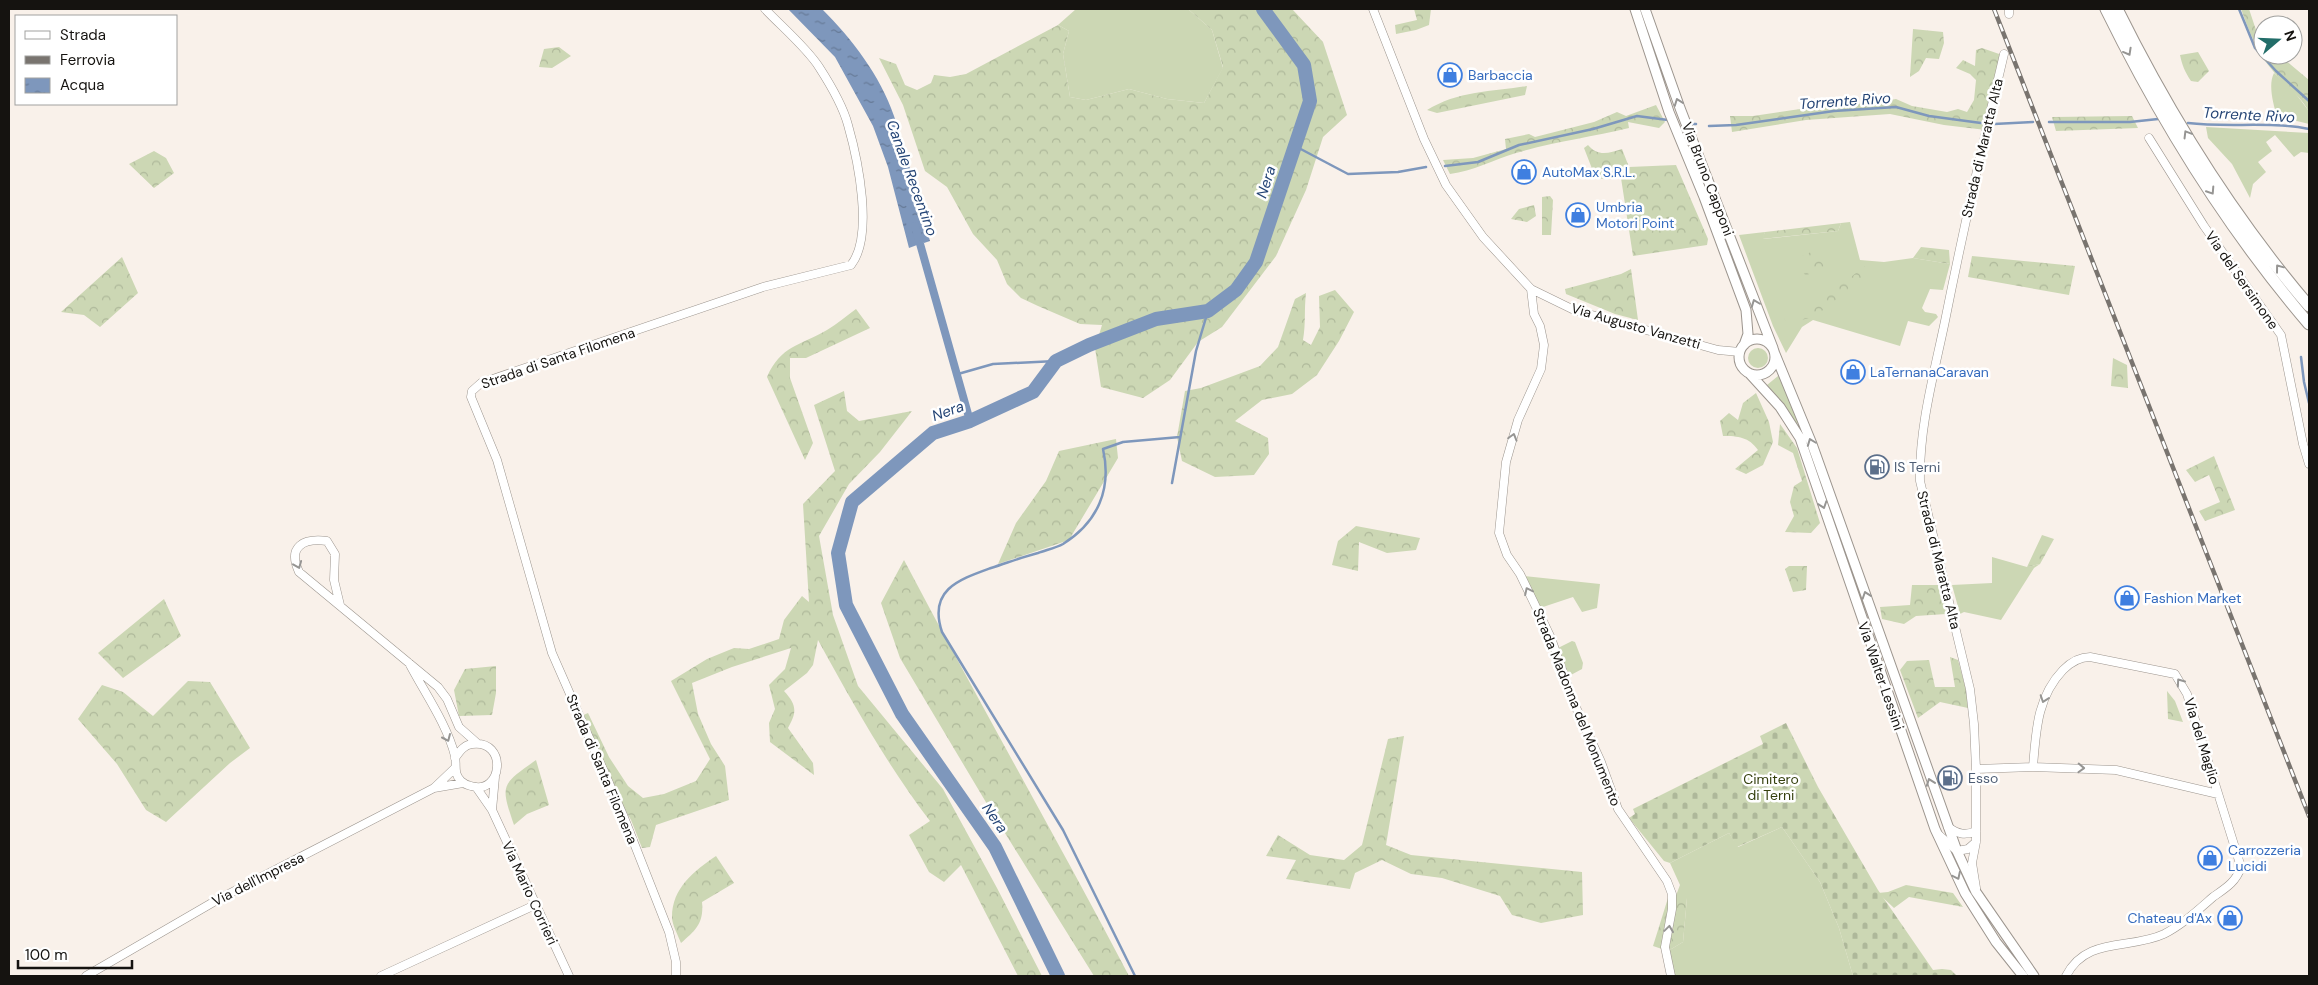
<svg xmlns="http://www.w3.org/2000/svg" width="2318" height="985" font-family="'DM Sans',sans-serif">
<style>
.grass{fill:#ccd7b4}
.forest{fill:url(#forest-crowns)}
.cemetery{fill:url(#cemetery-stones)}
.water{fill:url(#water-ripples)}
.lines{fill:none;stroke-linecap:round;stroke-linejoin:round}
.stream{stroke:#7e97bc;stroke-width:2.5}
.canal{stroke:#7e97bc;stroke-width:8}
.river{stroke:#7e97bc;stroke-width:14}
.minor-casing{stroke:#9c958e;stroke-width:9}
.major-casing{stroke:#9c958e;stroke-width:11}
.highway-casing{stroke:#9c958e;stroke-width:13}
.minor{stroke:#fff;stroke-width:8}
.major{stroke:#fff;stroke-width:9}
.highway{stroke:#fff;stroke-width:11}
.rail-casing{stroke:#79746f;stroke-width:4.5}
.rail{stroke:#fff;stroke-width:2.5;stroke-dasharray:8;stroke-linecap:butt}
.oneway{stroke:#969593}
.labels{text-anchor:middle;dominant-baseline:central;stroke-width:5;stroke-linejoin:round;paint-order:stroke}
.shop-label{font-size:14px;fill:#366cbe;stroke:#fff;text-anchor:start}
.street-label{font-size:14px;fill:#151310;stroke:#fff}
.service-label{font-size:14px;fill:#4e5e75;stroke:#fff;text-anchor:start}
.park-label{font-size:14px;fill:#35400e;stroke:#fff}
.water-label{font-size:15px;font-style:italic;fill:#254576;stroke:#fff}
</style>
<defs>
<pattern id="forest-crowns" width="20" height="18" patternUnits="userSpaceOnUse" patternTransform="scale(1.25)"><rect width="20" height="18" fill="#ccd7b4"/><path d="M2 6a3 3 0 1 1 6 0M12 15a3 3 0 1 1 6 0" fill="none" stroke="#aeb89a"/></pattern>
<pattern id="cemetery-stones" width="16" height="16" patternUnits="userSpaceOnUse" patternTransform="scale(1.25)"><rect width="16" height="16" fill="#ccd7b4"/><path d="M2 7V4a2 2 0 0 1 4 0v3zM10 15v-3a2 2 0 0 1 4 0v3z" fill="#aeb89a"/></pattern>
<pattern id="water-ripples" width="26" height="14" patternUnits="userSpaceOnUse" patternTransform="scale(1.25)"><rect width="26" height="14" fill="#7e97bc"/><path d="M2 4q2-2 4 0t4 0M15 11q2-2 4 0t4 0" fill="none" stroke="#667a97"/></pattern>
</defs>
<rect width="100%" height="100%" fill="#f9f1ea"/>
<path class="grass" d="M1076,9H1188L1212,30L1223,68L1204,103L1167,99L1129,89L1086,100L1070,97L1063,54L1069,31L1058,25Z
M2274,73L2293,90L2308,110L2309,124L2277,116C2273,104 2268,84 2274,73Z
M2206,127L2309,133V153L2301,152L2294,157L2275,135L2266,142L2272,151L2258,162L2266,172L2253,184L2250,198L2232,164L2208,138Z
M1850,222L1860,260L1884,262L1913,258L1950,264L1943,290L1930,289L1922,308L1925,312L1936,314L1938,317L1929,326L1908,321L1900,346L1813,320L1802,327L1786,353L1773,326L1739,235L1765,232L1763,239L1838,231L1841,223Z
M1748 358a10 10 0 1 1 20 0a10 10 0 1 1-20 0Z
M1778,376L1782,379L1798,423L1796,425L1783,404L1767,385Z
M1992,557L2027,567L2040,564L2034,568L2001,620L1964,612L1960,614L1952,585L1992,583Z
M1524,576L1600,584L1597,608L1582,612L1573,597L1540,608Z
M1572,641L1575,642L1583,663L1582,669L1569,676L1558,648Z
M1782,827L1820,882L1839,928L1853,976H1673L1668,951L1683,942L1687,898H1675L1680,885L1670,863L1729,833L1738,847Z"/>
<path class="forest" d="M1188,9H1292L1323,42L1347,115L1323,137L1306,190L1276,256L1222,327L1198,342L1170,380L1143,398L1101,387L1095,348L1102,325L1080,324L1038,306L1021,298L1007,284L997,260L973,234L947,187L925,171L903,105L879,58L896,64L905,85L917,90L931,83L934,75L950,77L966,74L1058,25L1069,31L1063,54L1070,97L1086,100L1129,89L1167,99L1204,103L1223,67L1212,30Z
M1414,9H1431L1429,25L1416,30L1396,34L1395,25L1417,20Z
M2241,9H2249L2256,30L2263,38V55H2279L2309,80V112C2300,95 2285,86 2273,71C2257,53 2249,31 2241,9Z
M1913,29L1943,32L1944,43L1939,59L1926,58L1919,71L1910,77Z
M559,47L571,56L552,68L539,67L544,49Z
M1982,48L2002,55L1986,130L1944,125L1890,114L1806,120L1732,132L1730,116H1753L1841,103L1867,104L1896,99L1912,106L1947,112L1958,109L1967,112L1974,100L1976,80L1970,74L1956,68L1963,60L1975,66L1976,50Z
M2198,52L2209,71L2198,82L2191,81C2185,72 2182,65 2180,55Z
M1527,86L1525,95L1437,113L1427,110C1457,91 1493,91 1527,86Z
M1656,105L1665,122L1659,128L1628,122L1629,128C1592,137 1553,142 1516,153C1493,160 1473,171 1450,174L1443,160L1473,158L1506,149L1505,139L1529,134L1535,137L1594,122L1617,112L1626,116Z
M2132,116L2138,128L2056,131L2052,117Z
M1588,145C1598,157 1609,153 1622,149L1629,167L1676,165L1708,239L1707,245L1633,256L1621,178L1596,179L1584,148Z
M154,151L166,158L174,173L154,188L129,164Z
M1550,196L1553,200L1551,235H1542V197Z
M1534,205L1536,216L1527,222L1511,219L1519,209Z
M1841,223L1838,231L1762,239L1765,232Z
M1921,247L1949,250L1950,264L1913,258Z
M1811,252L1830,261V268L1806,275L1799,271L1800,257Z
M1972,256L2075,266L2069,295L1968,277Z
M122,257L138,293L100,327L84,315L61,312Z
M1865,266V277L1814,317L1788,323L1782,316L1807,311Z
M1631,269L1638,320L1615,314L1566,294L1565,289L1621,274Z
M1335,290L1354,312L1339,341L1317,375L1292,394L1262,400L1235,421L1268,438L1269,454L1254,475L1215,477L1182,461L1177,437L1185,391L1201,388L1260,366L1278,347L1295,299L1306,293C1304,310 1306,323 1303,340L1311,345L1320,327L1319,296Z
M856,309L870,328L806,358H790V378L813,443L805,460L767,377C781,345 800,346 827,330C837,324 846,316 856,309Z
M2113,358L2127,365L2128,388L2111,386Z
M844,391L847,411L859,421L912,411L880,452L849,484L819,536L833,615L858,686L943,789L997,888L1042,976H1018L961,865L944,882L929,872L909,835L930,821C887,765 852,702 818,640L813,665L807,673L784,691C797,705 797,712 788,728L813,763L814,775L770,742L769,723L775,709L769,685L785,669L791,648L732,667L692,683L698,714L711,744L725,766L729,800L656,825L650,847L642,848L631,820L616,794L579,717L588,713L609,757L628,786L643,798L664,794L696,781L710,759L671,681L707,659L734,648L749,649L779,639L784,620L802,596L809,602L803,504L835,471L814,405Z
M1756,393L1769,422L1773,442L1763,465L1746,474L1735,469L1758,450C1749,437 1738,436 1723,436L1720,421L1729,413L1738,420L1743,403Z
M1780,424L1797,448L1820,523L1811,533L1785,532L1794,516L1790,502L1794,486L1802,481L1793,453L1778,445Z
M1116,439L1118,458L1069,540L998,564L1016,523L1046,481L1059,451Z
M2214,456L2235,510L2205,521L2199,511L2220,502L2209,475L2195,482L2186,470Z
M1356,526L1420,538L1416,550L1387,553L1359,542L1358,571L1332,565L1338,541Z
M2042,535L2054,539L2040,564L2027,567Z
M904,560C977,699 1056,837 1129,976H1094L990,809L900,658L881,603Z
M1789,566H1807L1806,590L1793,592L1785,569Z
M1912,585H1942L1946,614L1916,616L1904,624L1882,619L1880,607L1910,605Z
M164,599L181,636L123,678L98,653Z
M1950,657L1958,660L1967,693L1968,708L1940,702L1918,718L1900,670L1907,661L1929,660L1935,687H1955Z
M496,666V693L492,715L459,716L454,690L465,669Z
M188,681L210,682L250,748L230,763L166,822L146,810L117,764L78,719L102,685L123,692L153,716Z
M2167,691L2175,701L2183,722L2168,719Z
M1404,736L1386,845L1411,855L1582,872L1583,915L1541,923L1512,915L1500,896L1442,878L1411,874L1382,860L1355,873L1350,889L1286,879L1296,860L1266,856L1278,835L1310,855L1344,860L1362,845L1388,739Z
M536,760L549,805L527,814L514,825C500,784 501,785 536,760Z
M716,856L734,883L702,902C704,923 696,930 681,943C678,935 672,925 672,917C672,888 694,871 716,856Z
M1906,885L1953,893L1963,907L1909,897L1894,908L1878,893L1888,892Z
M1668,898H1687L1683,942L1668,951L1653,946Z"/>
<path class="cemetery" d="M1786,723L1818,787L1878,890L1933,970L1942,969L1951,970L1957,976H1853L1839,928L1820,882L1782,827L1737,847L1729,833L1670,863L1664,861L1629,818L1635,814L1633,809L1763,744L1760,736Z"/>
<path class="water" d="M788,9H822C852,39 880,75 894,116C908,157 918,200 930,241L924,243L918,236L917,245L909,248L888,167L873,126L835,57Z"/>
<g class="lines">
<path class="stream" d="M2239,9L2255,48L2276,71L2309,101
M2049,122H2130L2158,119
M2188,123C2228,128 2270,121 2309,129
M1693,124H1696
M1994,124L2033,122
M1709,126L1736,125L1834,111L1896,107L1929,116L1981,123
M1295,146L1348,174L1398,172L1426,167
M1445,166L1478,162L1519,145L1593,129L1637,116L1668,120
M2301,357L2304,382L2309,403
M958,374L993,364L1056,361
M1172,483L1196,351L1208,311
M1135,976L1063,830L942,632C928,590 958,580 991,568C1007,563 1022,557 1038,553C1046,550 1056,548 1063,544C1098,522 1112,489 1103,449L1123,442L1180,437"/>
<path class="canal" d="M915,226L970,421"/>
<path class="river" d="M1058,976L995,847L902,714L846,605L838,553L852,502L933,433L970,421L1033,392L1056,361L1089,345L1156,319L1208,311L1236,290L1256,262L1310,101L1304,65L1263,9"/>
<g class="minor-casing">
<path id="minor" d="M1373,9L1424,139L1446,185L1483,237L1531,289L1574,310L1718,350L1740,352
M2009,14V9
M2149,138L2204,226L2281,335L2303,444L2309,464
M1531,289L1534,314L1540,326L1544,345L1541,369L1518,420L1506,462L1499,533L1507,555L1520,574L1551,638L1573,701L1601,762L1618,809L1667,881L1672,894V909L1665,947L1671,976
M340,605L334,580L335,554L327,541C304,538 287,546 299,572L438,687L447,699L459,727L477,743
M409,663C424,692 447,724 455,756C457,766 453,773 461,781C464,784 467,785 471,786C503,796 508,739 472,744C464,745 460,751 455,758
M2033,767C2036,731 2037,697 2063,670C2071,662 2079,657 2090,657L2175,674L2187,694L2241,867C2236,882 2226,888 2213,897C2198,910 2182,925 2164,934C2130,950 2086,936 2066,976
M1976,769L2033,767L2116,770L2218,794
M476,787L492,810L569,976
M434,788L463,783
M492,810L495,777
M1948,827C1958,834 1965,836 1976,831
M1939,835L1957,851L1968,849L1976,842
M1976,888L1972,863L1976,842V769L1974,724L1970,689L1920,481C1919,427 1934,374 1945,321C1963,231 1983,142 2004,54
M86,976L217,900L434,788L454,769
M381,976L535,905
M676,976V962L669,932L623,815L552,653L497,460L471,397L472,391L481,383L763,287L851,265C874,236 858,160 848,125C843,106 830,84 819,67C807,48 781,26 765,9"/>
</g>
<g class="major-casing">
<path id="major" d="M1635,9L1669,112L1704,197L1746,310L1748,334L1744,345
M1645,9L1680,108L1773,348
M1739 357a18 18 0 1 1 36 0a18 18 0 1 1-36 0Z
M1775,354L1812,444L1957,851L1976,892L2034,976
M1749,373L1780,407L1800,438L1935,829L1965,893L1996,942L2023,976"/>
</g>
<g class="highway-casing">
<path id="highway" d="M2106,9C2161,121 2228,229 2309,324
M2117,9C2169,114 2233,217 2309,306"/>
</g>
<use href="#minor" class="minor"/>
<use href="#major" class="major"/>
<use href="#highway" class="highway"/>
<g class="rail-casing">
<path id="rail" d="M1994,9L2309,816"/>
</g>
<use href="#rail" class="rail"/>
</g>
<defs><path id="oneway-chevron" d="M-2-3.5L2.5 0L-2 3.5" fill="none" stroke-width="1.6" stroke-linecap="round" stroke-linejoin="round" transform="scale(1.25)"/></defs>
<g class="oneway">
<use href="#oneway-chevron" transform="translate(2128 52) rotate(61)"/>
<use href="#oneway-chevron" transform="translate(1678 102) rotate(-110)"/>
<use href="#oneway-chevron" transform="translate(2187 134) rotate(-121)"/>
<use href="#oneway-chevron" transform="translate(2211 191) rotate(57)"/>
<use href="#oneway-chevron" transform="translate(2279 268) rotate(-127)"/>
<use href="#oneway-chevron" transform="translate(1755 303) rotate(-111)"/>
<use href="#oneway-chevron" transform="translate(1513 437) rotate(-74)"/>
<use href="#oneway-chevron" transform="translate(1811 442) rotate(-111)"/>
<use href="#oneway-chevron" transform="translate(1823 505) rotate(71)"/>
<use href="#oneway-chevron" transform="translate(298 565) rotate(68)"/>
<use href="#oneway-chevron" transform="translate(1528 591) rotate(-116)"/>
<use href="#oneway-chevron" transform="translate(1866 595) rotate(-109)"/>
<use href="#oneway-chevron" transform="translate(2180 682) rotate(-125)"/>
<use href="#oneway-chevron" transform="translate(2044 699) rotate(109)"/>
<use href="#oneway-chevron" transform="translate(447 738) rotate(66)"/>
<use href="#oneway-chevron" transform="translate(2081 768) rotate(2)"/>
<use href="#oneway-chevron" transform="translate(1930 782) rotate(-110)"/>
<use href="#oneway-chevron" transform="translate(1957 876) rotate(64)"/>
<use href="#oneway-chevron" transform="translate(1669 929) rotate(-82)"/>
</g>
<defs>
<g id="shop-ring" transform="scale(1.25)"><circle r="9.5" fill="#fff" stroke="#3f7fe0" stroke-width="1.5"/><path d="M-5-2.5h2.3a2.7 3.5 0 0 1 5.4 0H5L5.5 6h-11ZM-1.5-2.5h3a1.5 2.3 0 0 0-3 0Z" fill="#3f7fe0"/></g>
<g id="fuel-ring" transform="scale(1.25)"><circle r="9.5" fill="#fff" stroke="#5c6f8a" stroke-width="1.5"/><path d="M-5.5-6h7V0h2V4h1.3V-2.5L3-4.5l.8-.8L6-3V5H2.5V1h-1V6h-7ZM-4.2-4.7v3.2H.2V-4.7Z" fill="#5c6f8a"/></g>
</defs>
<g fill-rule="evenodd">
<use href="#shop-ring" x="1450" y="75"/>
<use href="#shop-ring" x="1524" y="172"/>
<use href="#shop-ring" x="1578" y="215"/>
<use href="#shop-ring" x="1853" y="372"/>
<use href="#fuel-ring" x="1877" y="467"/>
<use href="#shop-ring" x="2127" y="598"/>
<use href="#fuel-ring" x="1950" y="778"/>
<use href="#shop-ring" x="2210" y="858"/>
<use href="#shop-ring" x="2230" y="918"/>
</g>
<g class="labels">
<g class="shop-label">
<text x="1468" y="75">Barbaccia</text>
<text x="1542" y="172">AutoMax S.R.L.</text>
<text x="1596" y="207">Umbria<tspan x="1596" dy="16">Motori Point</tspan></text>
<text x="1870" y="372">LaTernanaCaravan</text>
<text x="2144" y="598">Fashion Market</text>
<text x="2228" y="850">Carrozzeria<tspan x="2228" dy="16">Lucidi</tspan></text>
<text x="2212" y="918" text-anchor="end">Chateau d'Ax</text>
</g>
<g class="street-label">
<text transform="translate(1982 148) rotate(-77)">Strada di Maratta Alta</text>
<text transform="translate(1708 179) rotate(69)">Via Bruno Capponi</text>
<text transform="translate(2242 280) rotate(55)">Via del Sersimone</text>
<text transform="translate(1636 326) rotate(16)">Via Augusto Vanzetti</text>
<text transform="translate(558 358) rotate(-19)">Strada di Santa Filomena</text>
<text transform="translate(1939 560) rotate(76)">Strada di Maratta Alta</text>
<text transform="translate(1881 676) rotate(71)">Via Walter Lessini</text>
<text transform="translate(1577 707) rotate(68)">Strada Madonna del Monumento</text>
<text transform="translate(2202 741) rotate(73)">Via del Maglio</text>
<text transform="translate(602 769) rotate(67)">Strada di Santa Filomena</text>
<text transform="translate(258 879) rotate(-27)">Via dell'Impresa</text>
<text transform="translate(530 893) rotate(65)">Via Mario Corrieri</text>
</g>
<g class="service-label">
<text x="1894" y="467">IS Terni</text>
<text x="1968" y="778">Esso</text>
</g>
<g class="park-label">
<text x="1771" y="779">Cimitero<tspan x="1771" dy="16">di Terni</tspan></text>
</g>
<g class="water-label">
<text transform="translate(1845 101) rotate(-4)">Torrente Rivo</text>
<text transform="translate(2249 115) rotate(3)">Torrente Rivo</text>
<text transform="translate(912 178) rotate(70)">Canale Recentino</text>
<text transform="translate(1266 182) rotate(-72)">Nera</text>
<text transform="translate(948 411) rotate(-20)">Nera</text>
<text transform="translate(995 818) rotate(55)">Nera</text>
</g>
</g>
<rect width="2318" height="985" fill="none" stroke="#151310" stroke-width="20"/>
<rect x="15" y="15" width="162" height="90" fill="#ffffff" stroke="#a1a19f"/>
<rect x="25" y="31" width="25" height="8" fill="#ffffff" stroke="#a1a19f"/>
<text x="60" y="40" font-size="15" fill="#151310">Strada</text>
<rect x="25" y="56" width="25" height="8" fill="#79746f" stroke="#a1a19f"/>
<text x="60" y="65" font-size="15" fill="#151310">Ferrovia</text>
<rect x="25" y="78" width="25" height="15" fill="url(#water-ripples)" stroke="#a1a19f"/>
<text x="60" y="90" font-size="15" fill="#151310">Acqua</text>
<g transform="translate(2278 40) rotate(71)"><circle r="24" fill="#ffffff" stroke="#a1a19f"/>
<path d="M0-4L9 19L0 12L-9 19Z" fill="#226d69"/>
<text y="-8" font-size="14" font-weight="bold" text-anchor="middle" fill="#151310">N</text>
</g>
<path d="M18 960v8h114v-8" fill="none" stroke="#151310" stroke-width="2.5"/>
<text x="25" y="960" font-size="15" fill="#151310" stroke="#ffffff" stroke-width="4" paint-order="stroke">100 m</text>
</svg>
